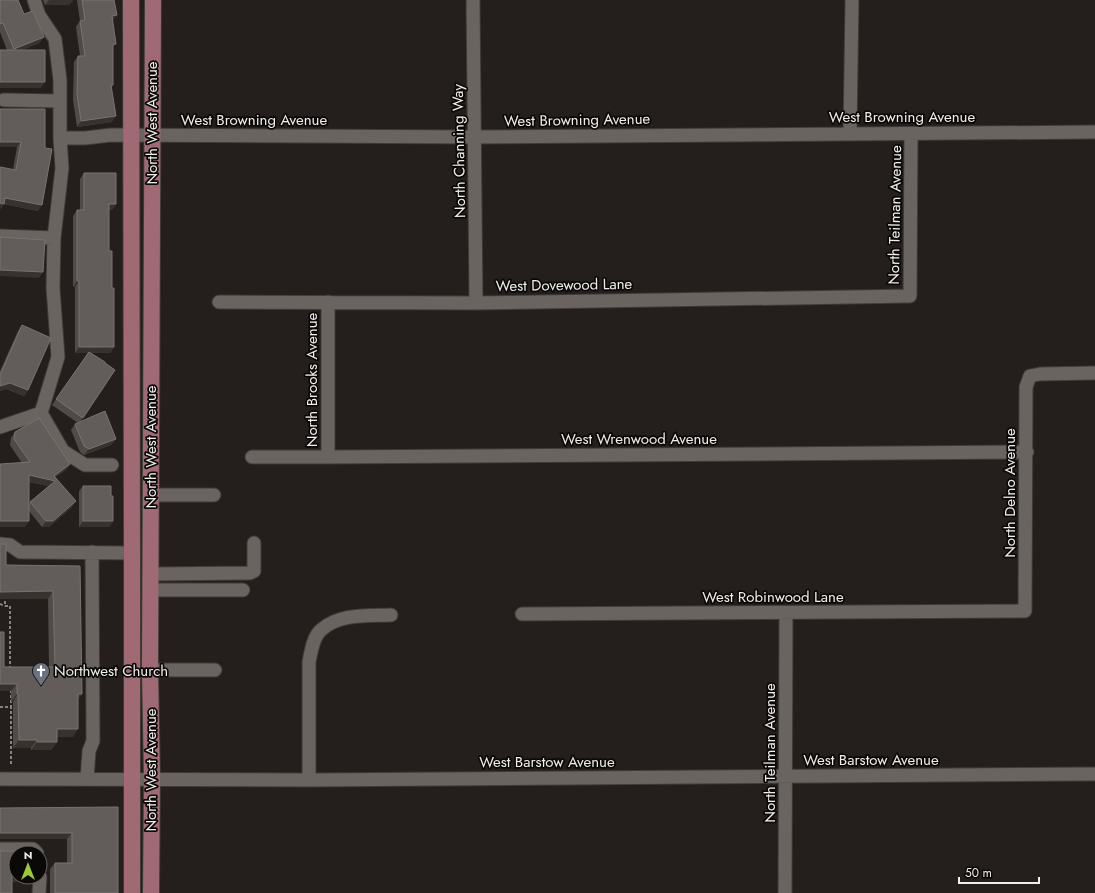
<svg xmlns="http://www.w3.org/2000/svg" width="1095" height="893" font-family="Jost,sans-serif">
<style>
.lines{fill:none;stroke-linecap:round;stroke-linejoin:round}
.minor-casing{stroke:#3f3b38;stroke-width:15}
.major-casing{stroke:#3f3b38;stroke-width:18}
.path{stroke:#878380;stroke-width:2;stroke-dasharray:3 2;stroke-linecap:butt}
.minor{stroke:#6a6460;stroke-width:13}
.major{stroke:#9f6a74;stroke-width:16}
.wall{fill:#514b48;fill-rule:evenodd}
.shaded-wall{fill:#38322f}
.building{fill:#625d5a;stroke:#787370}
.labels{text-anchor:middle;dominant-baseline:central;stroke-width:3.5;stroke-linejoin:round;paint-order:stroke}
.street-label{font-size:15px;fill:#f0edea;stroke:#0b0908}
.poi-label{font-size:15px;fill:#f0edea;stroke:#0b0908;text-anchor:start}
</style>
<rect width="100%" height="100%" fill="#241f1c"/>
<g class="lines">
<g class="minor-casing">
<path id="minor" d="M473,0L476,303
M4,100L60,101
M850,133L852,0
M60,138H85L111,135L474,137L1095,132
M0,236L54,238
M219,302L476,303L910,296L911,134
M328,302V457
M41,413L63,451L85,465H112
M0,427L41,413L58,357L53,288L54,238L62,168L60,138V80L55,39L39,15L34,0
M252,457H328L1027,452
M151,495H214
M0,544L10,545L20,552L132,553
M151,574L250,573L254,571V543
M151,590H243
M522,614L1025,611L1026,387L1030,376L1040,374L1095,373
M150,670H215
M0,779L309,780L1095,774
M87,779L89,751L93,741L92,552
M309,780V662C311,652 313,637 321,630C340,613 368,616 391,615
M0,849H33L37,853
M39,893L40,877
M785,893L786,613"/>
</g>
<g class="major-casing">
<path id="major" d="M131,0L132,553V893
M151,893L152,779L150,670L153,0"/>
</g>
<path class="path" d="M5,596V606H10V669
M0,604L5,606
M11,690V707H15
M0,707H11V764"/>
<use href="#minor" class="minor"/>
<use href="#major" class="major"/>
</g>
<path class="wall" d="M0,0L24,14L44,37L39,43L22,50L41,88H0V50H7L0,32Z
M43,0H73L69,5H45Z
M77,0H114L113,21V85L112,87V122L77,127L73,100L74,62L78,56H80L76,27L80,21Z
M45,109L38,211L4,204L0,209V167L13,170L17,147H0Z
M84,173L116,204L112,210H109V251L112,288L114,347L110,353H91L115,370L80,422L116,439L111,445L84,455L80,452L71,430L75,424L78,423L52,405L88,353H75V287H73V216L77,210H80V179Z
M22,325L28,390L24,396L6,389L0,391V371L18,331Z
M15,432L70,464L66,470L55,477L72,507L49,527H42L29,511L25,527H0V464L22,463L10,445L11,438ZM29,482L49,486L30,502L29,504Z
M83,486L111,496L113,521L109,527H79V491Z
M6,565L80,566L82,694L78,699L73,737H57V742L51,750H31V748H13V702H11V691L4,667H49L48,599Z
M118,807V893H50V869L55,863H67V839H0Z"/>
<path class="shaded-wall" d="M49,0H73L69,5H45Z
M117,15L113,21L112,16Z
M44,37L39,43L10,55L14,49Z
M0,82H45L41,88H0Z
M116,116L112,122L77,127L81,121Z
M0,142H21L17,147H0Z
M5,198L42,205L38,211L4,204L0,209V203Z
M109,204H116L112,210H105Z
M0,270L43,272L39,278L0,276Z
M77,281H79L75,287H73Z
M79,347H114L110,353H75Z
M10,383L28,390L24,396L6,389L0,391V386Z
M116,439L111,445L84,455L89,449Z
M70,464L66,470L52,480L55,481L51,487L25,481L29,475L54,476Z
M76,501L72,507L49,527H42L46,521Z
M0,521H29L25,527H0Z
M83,521H113L109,527H79Z
M53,591L48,599H0V592Z
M0,684H17L11,691H0Z
M17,694H18L13,702H11Z
M78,694H82L76,702Z
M57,729H78L73,737H51Z
M19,740H37L31,748H13Z
M37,742H57L51,750H31Z
M0,833H72L67,839H0Z
M12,875H16V877H35L32,882H7Z"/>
<path class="building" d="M0,0H18L24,14L33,11L44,37L14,49L3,23L0,24Z
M82,0H114L117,15L112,16L116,44L113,45V85H111L116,116L81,121L77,94L78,56H85L80,21L85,20Z
M0,50H45V82H0Z
M0,109H45V148L52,149L42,205L5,198L4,204L0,203V167L16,170L21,142H0Z
M84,173H116V204H109V251H112V288H114V347H79V281H77V210H84Z
M0,237L45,240L43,272L0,270Z
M22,325L51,338L28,390L10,383L0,386V375Z
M89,352L105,362V363L115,370L83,418L56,399Z
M105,411L116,439L89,449L84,446L75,424Z
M39,418L70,464L54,476L76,501L53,521H46L30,502L55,481L29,475V521H0V464L30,462L14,439L15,432Z
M83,486H111V496H113V521H83Z
M0,544H6V565L80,566L82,694H78V729H57V742H37V740H19L18,694H17V684H0V632H4V667H55L53,591L0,592Z
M118,807V893H55V863H72V833H0V808Z
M0,851H34L37,853H16V875H12V893H0Z"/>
<defs>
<g id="church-pin" transform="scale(0.9)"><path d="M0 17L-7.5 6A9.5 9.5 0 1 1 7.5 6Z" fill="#6b7280" stroke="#0b0908"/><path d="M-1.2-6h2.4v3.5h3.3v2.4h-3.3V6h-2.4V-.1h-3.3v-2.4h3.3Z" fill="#fff"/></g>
</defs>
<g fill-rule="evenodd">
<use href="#church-pin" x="41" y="671"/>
</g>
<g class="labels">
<g class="street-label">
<text x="902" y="117">West Browning Avenue</text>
<text x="254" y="120">West Browning Avenue</text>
<text transform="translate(577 120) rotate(-1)">West Browning Avenue</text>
<text transform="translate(152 123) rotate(-90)">North West Avenue</text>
<text transform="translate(459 151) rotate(-91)">North Channing Way</text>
<text transform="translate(895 215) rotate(-89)">North Teilman Avenue</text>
<text transform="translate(564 285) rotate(-1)">West Dovewood Lane</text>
<text transform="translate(312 380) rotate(-90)">North Brooks Avenue</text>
<text x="639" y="439">West Wrenwood Avenue</text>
<text transform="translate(151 447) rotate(-90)">North West Avenue</text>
<text transform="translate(1010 493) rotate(-90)">North Delno Avenue</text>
<text x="773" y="597">West Robinwood Lane</text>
<text transform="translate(770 753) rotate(-90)">North Teilman Avenue</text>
<text x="871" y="760">West Barstow Avenue</text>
<text x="547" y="762">West Barstow Avenue</text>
<text transform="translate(151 770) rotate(-90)">North West Avenue</text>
</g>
<g class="poi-label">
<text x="54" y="671">Northwest Church</text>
</g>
</g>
<g transform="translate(28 865)"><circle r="19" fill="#0b0908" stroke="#676462"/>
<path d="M0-3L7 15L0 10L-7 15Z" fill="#98cb37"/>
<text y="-6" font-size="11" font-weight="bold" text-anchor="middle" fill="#f0edea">N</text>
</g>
<path d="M959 877v6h80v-6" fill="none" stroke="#f0edea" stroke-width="2"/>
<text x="965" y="877" font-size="12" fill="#f0edea" stroke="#0b0908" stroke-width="3" paint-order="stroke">50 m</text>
</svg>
